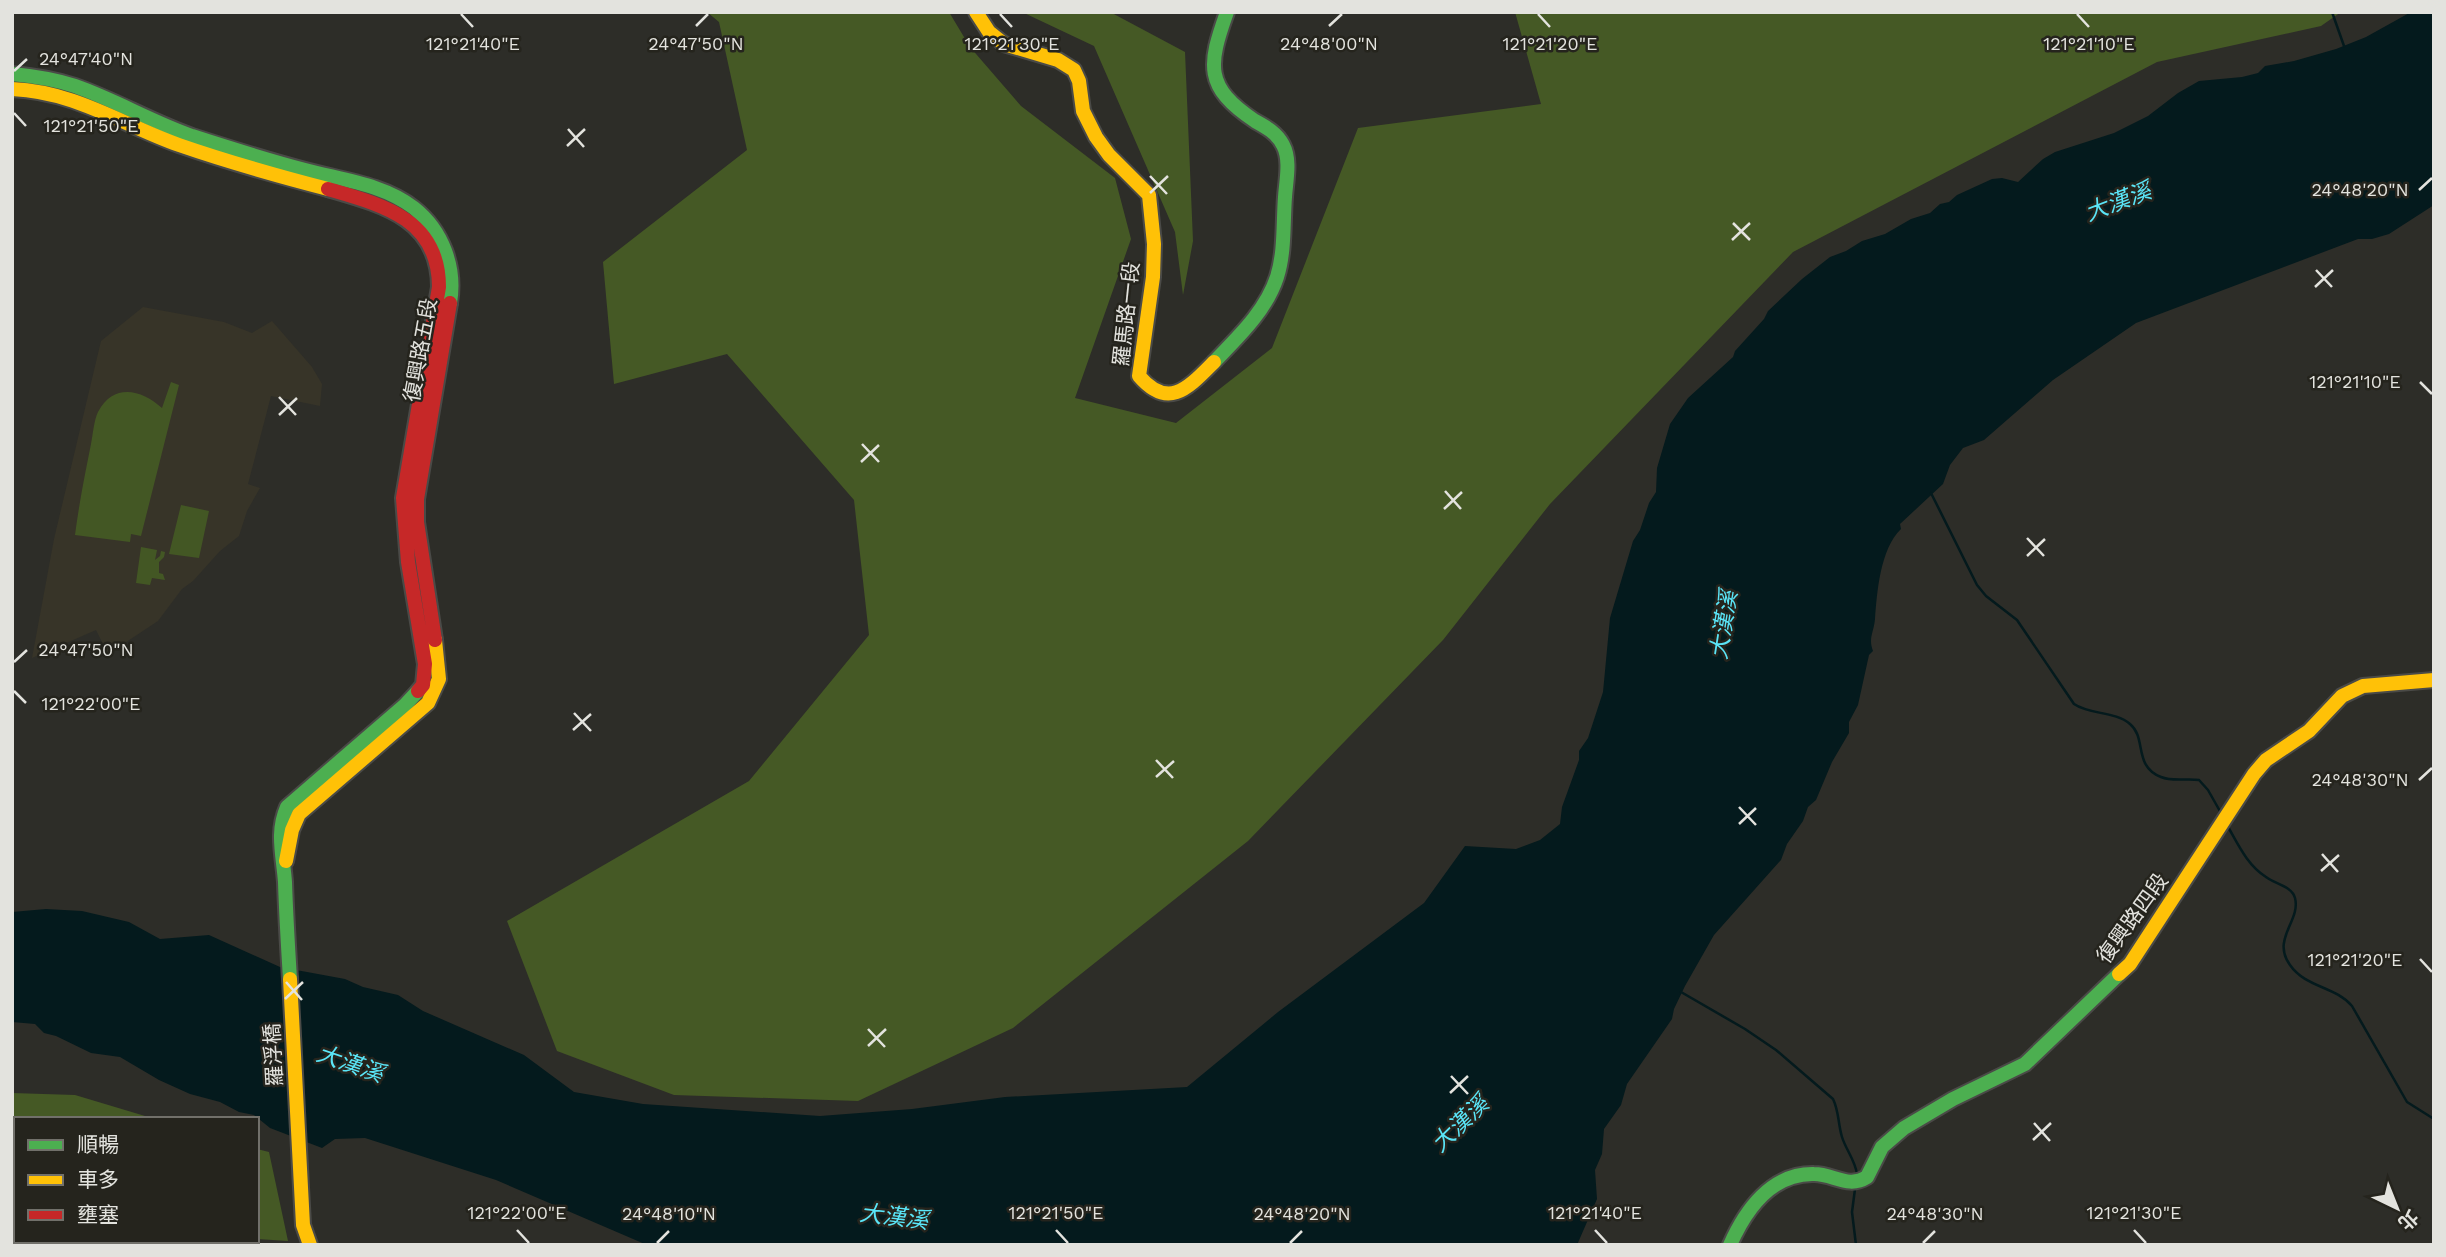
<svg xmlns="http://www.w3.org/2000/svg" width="2446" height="1257" font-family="'Work Sans','Noto Sans TC',sans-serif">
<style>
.built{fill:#373428}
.green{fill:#435724}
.forest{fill:#455925}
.water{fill:#041a1d}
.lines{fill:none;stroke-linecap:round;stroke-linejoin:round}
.stream{stroke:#041a1d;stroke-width:2.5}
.fast-casing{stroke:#4a4a47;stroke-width:18}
.slow-casing{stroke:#4a4a47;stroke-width:18}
.jam-casing{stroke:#4a4a47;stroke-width:18}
.fast{stroke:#4caf50;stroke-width:14}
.slow{stroke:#ffc107;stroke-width:14}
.jam{stroke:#c62828;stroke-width:14}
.ticks{fill:none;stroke:#e3e3de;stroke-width:2.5}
.labels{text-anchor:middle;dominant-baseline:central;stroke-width:5;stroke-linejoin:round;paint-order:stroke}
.street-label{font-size:21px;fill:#e3e3de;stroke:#25241d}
.water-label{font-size:23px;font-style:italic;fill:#5ae5f7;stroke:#25241d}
.ticks-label{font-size:18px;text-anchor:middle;fill:#e3e3de;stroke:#25241d;stroke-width:5;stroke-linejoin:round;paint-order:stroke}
</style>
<rect width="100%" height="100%" fill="#2d2d28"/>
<path class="built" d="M143,307L224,322L252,333L272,321L312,367L322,384L320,406L271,396L248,484L260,488L247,511L239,536L220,551L193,581L182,589L158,621L108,654L96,630L32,658L54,539L101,341Z"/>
<path class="green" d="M171,382L179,385L141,536L131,534L130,542L75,535C79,504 85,474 91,444C93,434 94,420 98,412C114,382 142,390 162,408Z
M181,505L209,511L199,558L169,554Z
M141,547L157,550L155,560L160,556L161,551L165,552L164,557L159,562V573L163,574L165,580L152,578L150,585L136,583Z"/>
<path class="forest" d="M707,12H949L970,47L1021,106L1115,178L1131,239L1075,398L1176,423L1272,348L1358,128L1541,104L1515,12H2341L2321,26L2157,62L1793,252L1550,504L1443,640L1248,841L1013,1028L858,1101L674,1095L557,1051L507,921L749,781L869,635L854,500L727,354L614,384L603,262L747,150L719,22Z
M1022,12H1110L1185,52L1193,241L1183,295L1175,232L1094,46Z
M12,1093L75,1095L155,1119H16V1241H39L34,1245H12Z
M257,1149L269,1152L288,1241L257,1239Z"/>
<path class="water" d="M2411,12H2434V205L2389,234L2372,239H2358L2136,323L2053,380L1984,440L1963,448L1950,465L1943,484L1900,524L1901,529C1880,549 1877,593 1875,619C1874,632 1868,638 1873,651L1869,655L1858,705L1849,722V733L1832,762L1816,800L1808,807L1803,821L1787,844L1781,860L1714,935L1685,986L1674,1009L1672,1019L1627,1084L1621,1105L1604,1129L1602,1154L1595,1170L1597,1199L1577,1245H647L496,1180L365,1138L335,1139L322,1148L270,1128L254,1115L239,1112L220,1102L190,1094L159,1080L120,1057L91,1053L56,1036L44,1033L35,1024L12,1022V912L46,909L82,911L129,922L160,939L209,935L280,967L345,979L363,987L398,995L423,1011L524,1055L574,1092L643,1104L820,1116L912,1109L1005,1097L1187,1087L1278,1012L1424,903L1465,846L1516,849L1540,840L1560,824L1562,807L1579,760V751L1588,738L1603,692L1610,618L1633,541L1640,530L1649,503L1656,492L1657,468L1670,424L1688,398L1733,357L1735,351L1764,319L1768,311L1802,279L1830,257L1846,251L1862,241L1885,234L1911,219L1930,213L1940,204L1949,202L1957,195L1992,179L2002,178L2018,182L2043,159L2055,152L2114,133L2148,116L2178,93L2199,81L2242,77L2258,73L2265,66L2294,61L2336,49L2366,37Z"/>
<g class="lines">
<path class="stream" d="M2332,12L2344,46
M1931,493L1977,585L1986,596L2017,620L2074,704C2090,715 2115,711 2130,724C2147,738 2133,766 2161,777C2173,782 2186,778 2199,780L2208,790L2221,813
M2227,825C2238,844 2247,865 2266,877C2275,884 2292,886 2295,898C2301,921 2271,939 2290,965C2306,988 2335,986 2352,1006L2407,1102L2434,1119
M1681,992L1745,1029L1776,1050L1833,1099C1839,1111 1838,1124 1842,1137C1846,1150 1855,1160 1857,1174
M1855,1189L1852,1212L1856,1245"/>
<g class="fast-casing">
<path id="fast" d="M12,74C33,76 54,79 75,86C115,100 152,122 192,136C229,148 267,160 305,170C342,180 383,184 414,208C443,231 456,268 450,303
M1214,362C1238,337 1266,311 1277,277C1285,252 1283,223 1285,197C1286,181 1291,160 1283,145C1277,133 1266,127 1255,121C1204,87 1208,65 1227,12
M290,979C288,947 286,914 285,882C283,855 276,832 287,807L405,705L418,691
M1730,1245C1745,1211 1771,1173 1814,1174C1834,1174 1848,1189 1867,1177L1882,1147L1904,1128L1953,1099L2025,1064L2119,974"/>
</g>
<g class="slow-casing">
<path id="slow" d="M976,12L989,32L1004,44L1058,60L1074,70L1079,81L1083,111L1096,137L1109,155L1149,195L1154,244L1153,277L1139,376C1169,411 1189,387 1214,362
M12,89C77,92 120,124 179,145C228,162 278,176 328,189
M286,861L292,830L299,814L428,703L439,679L435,640
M2119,974L2130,964L2254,774L2266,760L2309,731L2342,696L2363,686L2434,680
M290,979L303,1225L310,1245"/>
</g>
<g class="jam-casing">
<path id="jam" d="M328,189C383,205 439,219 439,287L403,498L408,562L425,664L423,685L418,691
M435,640L417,522V499L450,303"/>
</g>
<use href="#fast" class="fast"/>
<use href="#slow" class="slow"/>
<use href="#jam" class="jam"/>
</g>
<path class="ticks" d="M461,14L473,27M1000,14L1012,27M1538,14L1550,27M2077,14L2089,27M696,26L708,14M1329,26L1342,14M14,71L27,59M14,113L26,126M568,129L584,147M567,146L585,129M1150,176L1167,194M2419,190L2432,178M1150,193L1168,176M1733,223L1750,240M1732,240L1750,223M2316,270L2332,287M2315,287L2333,270M2420,382L2432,394M279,397L296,415M279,415L297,398M862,444L879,462M861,462L879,445M1445,491L1461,509M1444,509L1462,492M2027,538L2044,556M2027,556L2045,539M14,662L27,650M14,691L26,703M574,713L591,731M573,730L591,714M1156,760L1173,778M1156,777L1174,761M2419,780L2432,768M1739,807L1756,825M1739,824L1756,808M2322,854L2338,872M2321,871L2339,855M2420,959L2432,972M286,982L302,1000M285,999L303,982M868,1029L885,1047M868,1046L886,1029M1451,1076L1468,1094M1450,1093L1468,1076M2034,1123L2050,1141M2033,1140L2051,1123M517,1230L529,1243M1056,1230L1068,1243M1595,1230L1607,1243M2134,1230L2146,1243M657,1243L669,1231M1290,1243L1302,1231M1923,1243L1935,1231"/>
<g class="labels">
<g class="street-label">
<text transform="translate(1126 314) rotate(-84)">羅馬路一段</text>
<text transform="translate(420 350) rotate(-80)">復興路五段</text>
<text transform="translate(2132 918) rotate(-54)">復興路四段</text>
<text transform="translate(273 1055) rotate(-93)">羅浮橋</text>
</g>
<g class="water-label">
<text transform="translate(2118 202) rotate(-21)">大漢溪</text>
<text transform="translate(1724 625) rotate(-81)">大漢溪</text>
<text transform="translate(350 1064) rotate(19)">大漢溪</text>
<text transform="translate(1460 1124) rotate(-44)">大漢溪</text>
<text transform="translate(894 1217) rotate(7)">大漢溪</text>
</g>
</g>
<g class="ticks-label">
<text x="696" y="50">24°47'50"N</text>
<text x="1329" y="50">24°48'00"N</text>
<text x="473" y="50">121°21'40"E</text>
<text x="1012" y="50">121°21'30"E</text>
<text x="1550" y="50">121°21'20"E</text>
<text x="2089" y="50">121°21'10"E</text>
<text x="86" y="65">24°47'40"N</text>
<text x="91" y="132">121°21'50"E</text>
<text x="2360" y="196">24°48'20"N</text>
<text x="2355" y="388">121°21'10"E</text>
<text x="86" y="656">24°47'50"N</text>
<text x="91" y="710">121°22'00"E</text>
<text x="2360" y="786">24°48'30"N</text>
<text x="2355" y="966">121°21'20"E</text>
<text x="517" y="1219">121°22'00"E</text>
<text x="1056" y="1219">121°21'50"E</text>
<text x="1595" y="1219">121°21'40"E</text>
<text x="2134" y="1219">121°21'30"E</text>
<text x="669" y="1220">24°48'10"N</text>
<text x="1302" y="1220">24°48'20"N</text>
<text x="1935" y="1220">24°48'30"N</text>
</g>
<rect width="2446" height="1257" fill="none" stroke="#e3e3de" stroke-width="28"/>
<rect x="14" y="1117" width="245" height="126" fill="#25241d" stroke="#71706a" stroke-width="2"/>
<rect x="28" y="1140" width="35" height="10" fill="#4caf50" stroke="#71706a" stroke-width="2"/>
<text x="77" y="1152" font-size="21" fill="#e3e3de">順暢</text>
<rect x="28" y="1175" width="35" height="10" fill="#ffc107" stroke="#71706a" stroke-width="2"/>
<text x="77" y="1187" font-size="21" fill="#e3e3de">車多</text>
<rect x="28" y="1210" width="35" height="10" fill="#c62828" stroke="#71706a" stroke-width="2"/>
<text x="77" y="1222" font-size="21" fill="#e3e3de">壅塞</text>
<g transform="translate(2397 1208) rotate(137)" stroke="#25241d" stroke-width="5" paint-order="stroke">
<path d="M0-5L12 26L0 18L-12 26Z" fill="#e3e3de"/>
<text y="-10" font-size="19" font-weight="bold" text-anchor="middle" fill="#e3e3de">北</text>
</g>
</svg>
